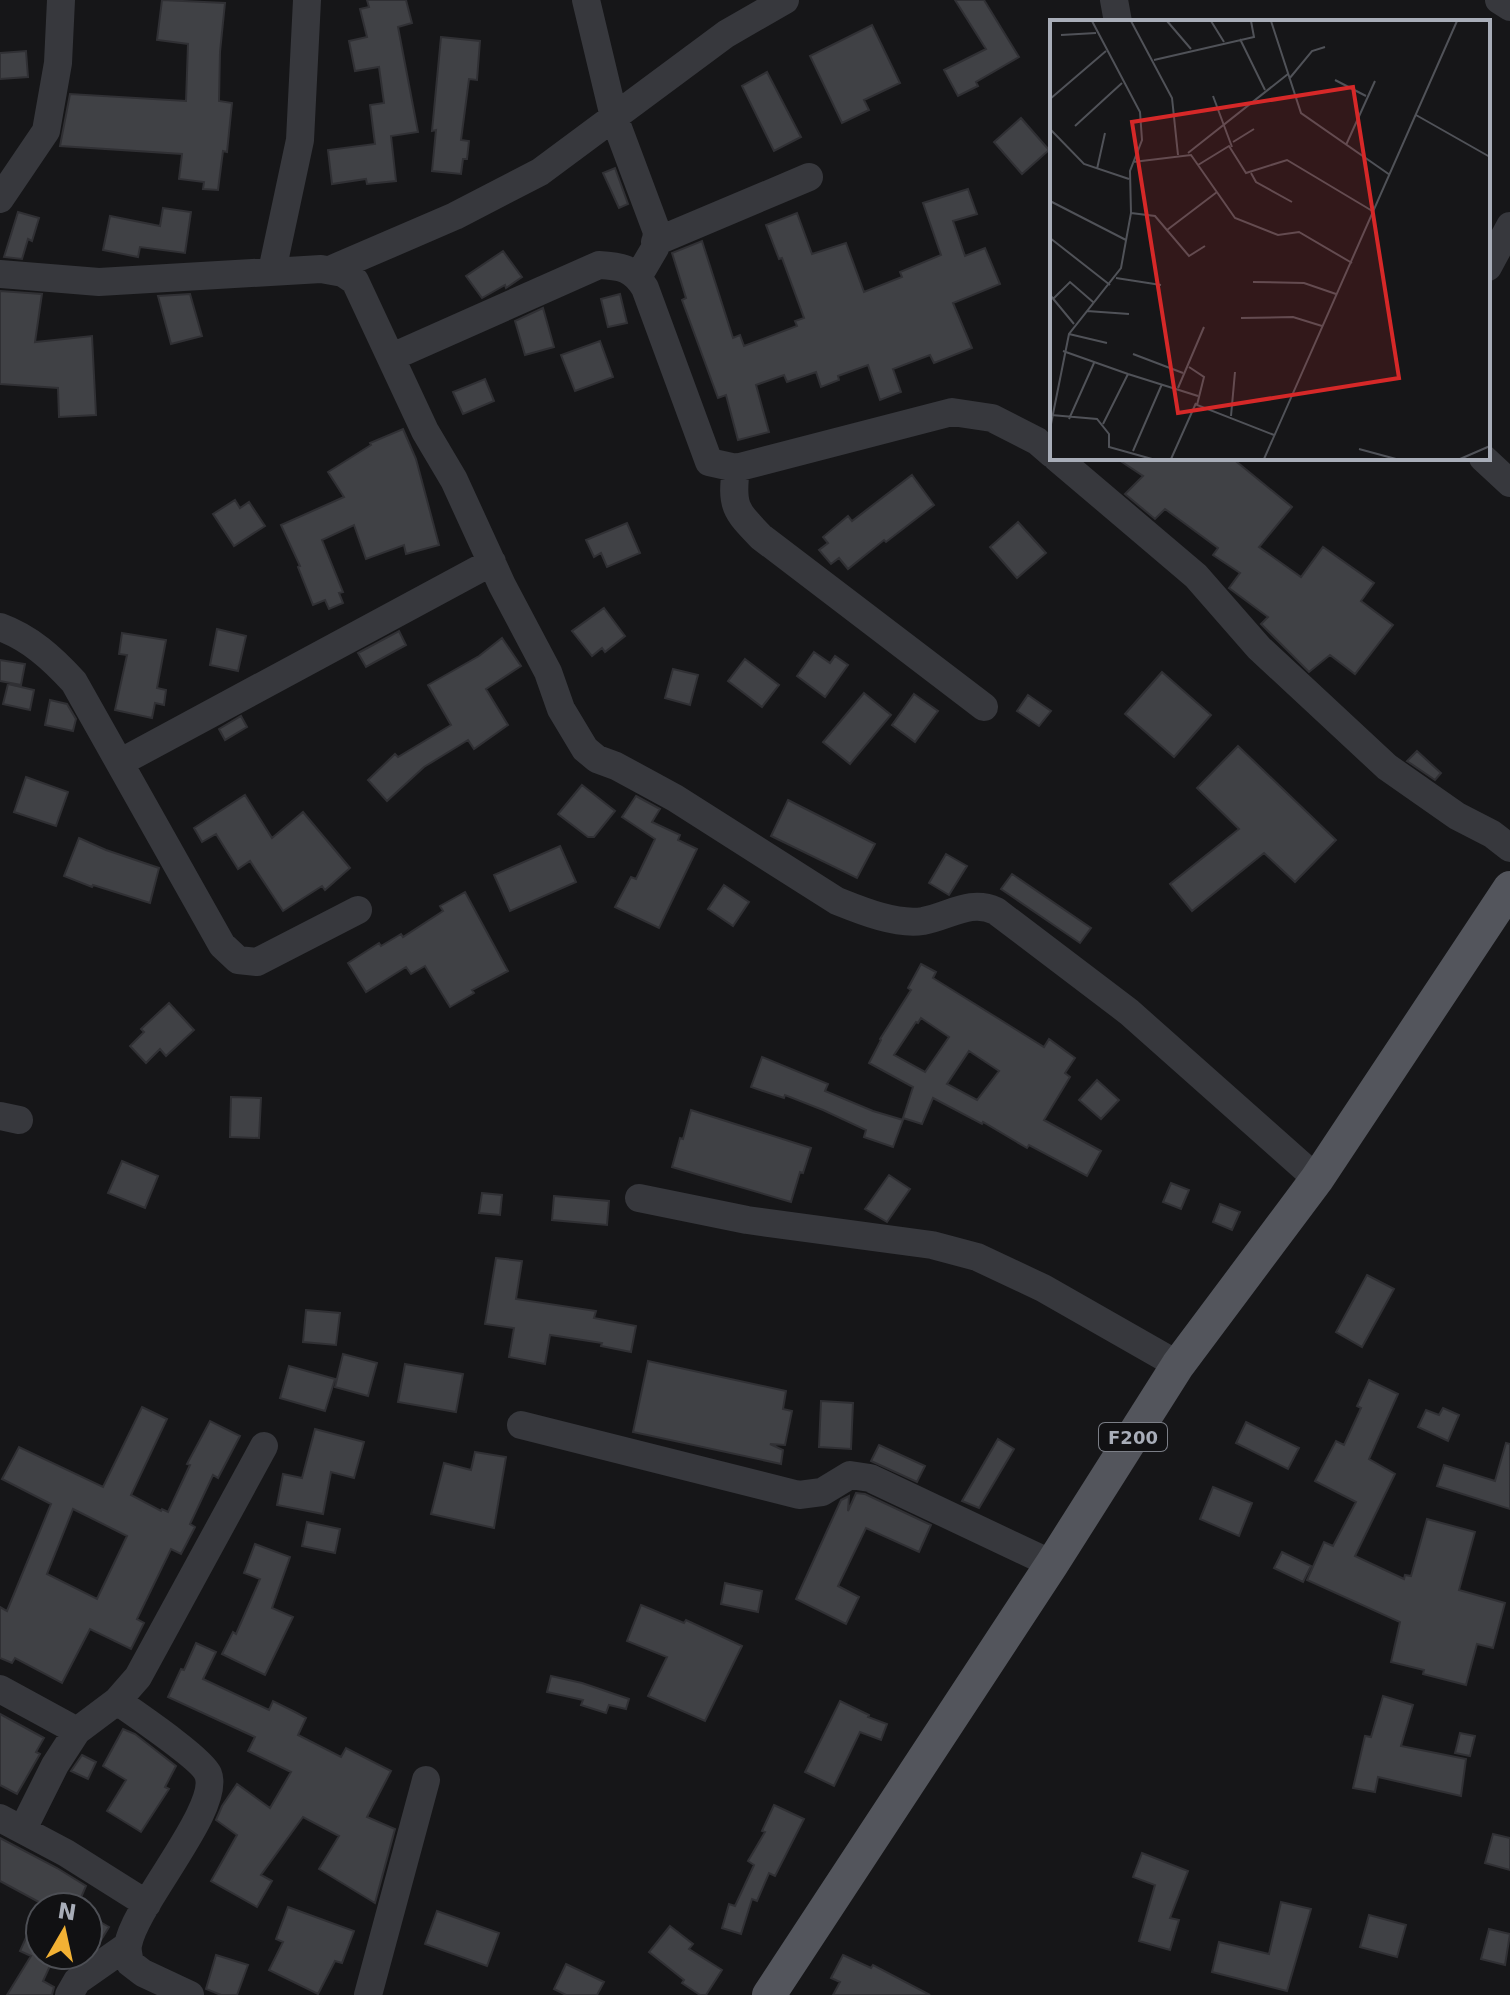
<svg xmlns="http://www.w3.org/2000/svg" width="1510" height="1995" font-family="'DejaVu Sans',sans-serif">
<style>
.building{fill:#404145;stroke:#303034;stroke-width:2;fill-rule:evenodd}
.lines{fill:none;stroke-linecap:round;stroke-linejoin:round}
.minor{stroke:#37383d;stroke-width:28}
.major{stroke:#53555c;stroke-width:34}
.labels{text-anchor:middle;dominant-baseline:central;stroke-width:7;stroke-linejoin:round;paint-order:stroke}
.shield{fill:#111113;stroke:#7b7e86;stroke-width:2}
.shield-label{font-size:18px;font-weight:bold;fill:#a8adb8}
.inset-road{fill:none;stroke:#505258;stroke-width:2}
.view{fill:#d62828;fill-opacity:0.15;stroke:#d62828;stroke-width:4}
.inset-edge{fill:none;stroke:#a8adb8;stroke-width:4}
</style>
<rect width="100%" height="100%" fill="#161618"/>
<path class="building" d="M162,0L225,3L220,52L219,101L232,103L227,152L223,151L218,190L203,189L204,182L179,179L182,154L60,146L70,94L186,101L188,44L157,40Z
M367,0H406L412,23L398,27L418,132L391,136L396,181L367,184L366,179L332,184L328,150L375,144L370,105L384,103L379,67L355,71L349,41L367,37L360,9L369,7Z
M955,0H984L1019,57L976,82L978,86L958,96L944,70L986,49Z
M872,25L900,83L864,100L869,110L842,123L810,56Z
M441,37L480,41L477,80L469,79L461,140L469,141L467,159H463L461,174L432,171L436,130L432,131Z
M26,51L28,77L0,79V53Z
M767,72L801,137L774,151L742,86Z
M1021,118L1049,150L1022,174L994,142Z
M615,168L628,204L619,208L603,173Z
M968,189L977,214L953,221L965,256L985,248L1000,284L953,303L972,348L934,363L930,355L893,369L901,392L880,400L868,365L838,376L839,380L821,387L816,372L787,382L784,375L756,385L769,432L738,440L726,395L718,398L682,300L686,298L672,253L702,241L733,338L740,335L744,346L797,326L795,321L804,318L782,258L779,259L766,225L797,213L812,254L846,243L864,292L902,277L900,272L941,255L923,203Z
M163,208L191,212L185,253L140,247L138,257L103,250L110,216L160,226Z
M18,212L39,218L32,241L28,239L22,259L4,257Z
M503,251L522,277L509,286L506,288L505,285L482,298L466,276Z
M0,291L42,294L35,342L92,336L96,415L59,417L58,388L0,384Z
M190,294L202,336L171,344L158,296Z
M620,294L627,323L608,327L601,299Z
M543,308L554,347L525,355L515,321Z
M600,341L613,377L575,391L561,355Z
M485,379L494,401L463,414L453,392Z
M403,429L416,459L439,545L406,554L404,545L366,559L354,525L322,540L343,592L339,593L343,603L329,609L325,600L313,605L298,567L300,566L281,525L344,497L328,472L371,445L370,443Z
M1116,458H1232L1292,507L1259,547L1301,577L1323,547L1374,583L1361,601L1393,625L1355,674L1330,655L1309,672L1261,624L1268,617L1229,588L1240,573L1213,555L1218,548L1165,509L1155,519L1125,494L1143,476Z
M912,475L934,505L886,542L884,540L848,569L839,558L831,564L819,550L828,543L823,537L848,516L852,521Z
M235,500L240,508L249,502L265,526L234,546L213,514Z
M1018,522L1046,553L1017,578L990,547Z
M627,523L640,553L607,567L601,553L594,557L586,540Z
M604,608L625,636L605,652L602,648L592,656L572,631Z
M217,629L246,636L238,671L210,665Z
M399,631L406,645L366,667L358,653Z
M122,633L166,640L157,688L166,690L164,705L155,703L152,718L115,710L127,655L119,654Z
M502,638L521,666L486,689L508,725L474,749L468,740L424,767L387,801L368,780L395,754L398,757L451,725L428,685L479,656Z
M814,652L830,663L835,656L848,665L825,697L797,676Z
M745,659L779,685L762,707L728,681Z
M0,660L25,664L21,685L0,681Z
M673,669L698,675L690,705L665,698Z
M1162,672L1211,715L1174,757L1125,714Z
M8,684L34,690L30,710L3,704Z
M864,693L891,715L850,764L823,742Z
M914,694L938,711L915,742L892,725Z
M1028,695L1051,711L1039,726L1017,711Z
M50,700L67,704L76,719L73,731L45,725Z
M241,716L247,727L225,740L219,729Z
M1238,746L1336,840L1295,882L1264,853L1192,911L1170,884L1239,829L1197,788Z
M1417,751L1441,773L1435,780L1407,761Z
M26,777L68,792L56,826L14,812Z
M582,785L615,811L594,837H588L558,814Z
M245,795L272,838L303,812L350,868L325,890L322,886L283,911L250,861L238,869L216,834L202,842L194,828Z
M636,796L660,809L652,822L680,835L678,840L697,849L659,928L615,907L631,877L636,879L655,839L622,817Z
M788,800L875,844L857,878L771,836Z
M79,838L106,850L159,868L150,903L93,885L92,887L64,876Z
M560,846L576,882L510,911L494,875Z
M946,854L967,866L949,895L929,883Z
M1012,874L1091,928L1080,943L1001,889Z
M724,885L749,902L733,926L708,909Z
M465,892L508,971L472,990L474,993L450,1007L425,966L411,974L406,967L366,992L348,963L379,943L381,946L401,934L403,937L443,911L440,906Z
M921,964L936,972L933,978L1044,1047L1049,1039L1075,1058L1065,1073L1070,1077L1044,1120L1101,1151L1087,1176L1029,1145L1027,1148L983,1122L982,1124L933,1098L922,1124L903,1118L913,1087L869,1063L881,1040L880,1039L911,990L908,988ZM921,1018L949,1037L925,1072L894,1055L916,1022L918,1023ZM969,1051L999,1071L977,1100L947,1084Z
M169,1003L194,1030L166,1056L160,1049L146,1063L130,1046L144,1032L141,1029Z
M762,1057L828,1084L825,1091L873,1111L903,1120L893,1147L864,1137L866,1130L823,1110L785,1095L784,1098L751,1087Z
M1097,1080L1119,1100L1101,1119L1079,1100Z
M231,1097L261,1098L259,1138L230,1137Z
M691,1110L811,1148L803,1173L800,1172L791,1202L672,1167L680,1138L683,1139Z
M122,1161L158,1176L145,1208L108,1193Z
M889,1175L910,1189L887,1222L865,1209Z
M1171,1183L1189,1190L1181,1209L1163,1202Z
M482,1193L502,1195L500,1215L479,1213Z
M554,1196L609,1201L607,1225L552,1220Z
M1220,1204L1240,1212L1232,1230L1213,1222Z
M496,1258L522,1261L516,1299L596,1311L594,1318L636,1326L631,1352L601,1346L602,1343L550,1335L545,1364L509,1357L514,1328L485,1324Z
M1367,1275L1394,1289L1362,1347L1336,1332Z
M306,1310L340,1313L336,1345L303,1342Z
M343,1354L377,1363L368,1396L335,1387Z
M648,1361L786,1391L783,1409L792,1411L785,1445L770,1444L783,1450L781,1464L633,1432Z
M405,1364L463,1374L456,1412L398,1402Z
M289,1366L335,1379L325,1411L280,1398Z
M1369,1380L1398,1394L1369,1459L1395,1474L1355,1556L1404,1579L1405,1575L1411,1576L1427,1519L1475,1532L1459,1590L1505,1603L1493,1648L1477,1644L1466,1685L1423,1674L1424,1670L1391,1662L1400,1622L1307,1580L1324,1542L1333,1546L1356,1502L1315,1481L1336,1441L1344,1445L1361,1408L1357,1406Z
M821,1401L853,1403L851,1449L819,1447Z
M142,1407L167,1419L131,1495L161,1511L162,1509L168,1512L190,1465L187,1464L210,1421L240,1436L218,1478L213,1475L190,1524L195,1527L181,1554L171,1549L137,1619L144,1623L131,1649L90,1629L62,1683L15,1658L12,1663L0,1658V1607L7,1611L51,1504L2,1479L19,1447L103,1487ZM73,1509L127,1536L97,1599L47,1574Z
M1443,1408L1459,1415L1448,1441L1418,1427L1426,1410L1439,1415Z
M1246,1422L1299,1448L1288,1469L1236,1443Z
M315,1429L364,1442L354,1478L331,1472L323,1514L277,1505L283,1474L302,1478Z
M998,1439L1014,1449L979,1508L962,1501Z
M1506,1443L1510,1444V1509L1437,1486L1444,1465L1495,1481Z
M879,1445L925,1466L917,1482L871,1461Z
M475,1452L506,1457L494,1528L431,1514L444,1463L471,1470Z
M1213,1487L1252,1503L1239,1536L1200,1519Z
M856,1493L865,1494L931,1525L919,1552L866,1528L838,1586L859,1597L846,1624L796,1599L841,1500L849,1496L848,1511Z
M307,1522L340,1529L335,1553L302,1546Z
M255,1544L290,1557L272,1608L293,1617L265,1675L222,1654L233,1632L236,1634L260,1579L244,1573Z
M1282,1552L1311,1566L1303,1582L1274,1568Z
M725,1583L762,1591L758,1612L721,1604Z
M641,1605L684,1623L686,1620L742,1646L705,1721L648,1696L667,1657L627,1641Z
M196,1643L216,1652L203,1679L269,1710L273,1701L295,1712L306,1718L298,1735L341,1757L346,1748L391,1771L367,1817L395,1829L375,1903L319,1869L339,1836L303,1817L261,1875L272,1881L257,1907L211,1881L237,1835L216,1820L222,1806L237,1784L270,1808L291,1772L248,1751L255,1737L168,1697L181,1669L184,1670Z
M551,1676L582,1683L629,1699L626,1709L609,1705L606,1713L581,1705L583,1700L547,1692Z
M1383,1696L1413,1705L1401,1746L1466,1759L1461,1796L1378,1777L1375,1792L1353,1788L1365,1736L1371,1737Z
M840,1701L869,1715L868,1717L887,1724L881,1740L860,1732L834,1786L805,1772Z
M0,1714L44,1738L36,1752L40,1754L17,1794L0,1785Z
M123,1729L135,1734L176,1766L165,1787L169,1789L141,1832L107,1811L126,1780L103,1766Z
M1460,1733L1475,1736L1470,1756L1455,1753Z
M82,1755L96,1762L88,1779L71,1771Z
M774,1805L804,1819L775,1876L769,1873L757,1901L752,1899L741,1934L722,1928L729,1904L735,1906L754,1865L748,1861L765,1832L762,1831Z
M1493,1834L1510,1838V1870L1485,1863Z
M0,1838L57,1868L86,1886L77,1907H48L0,1881Z
M1142,1853L1188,1871L1170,1918L1179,1920L1170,1950L1139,1941L1155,1885L1133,1877Z
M1281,1902L1311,1909L1287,1991L1212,1972L1219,1942L1269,1954Z
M40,1907V1955H55L43,1981L54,1987L52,1995H7L31,1956L20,1951Z
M288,1907L354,1931L342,1963L335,1961L318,1994L269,1970L283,1942L276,1939Z
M437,1911L499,1933L487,1966L425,1944Z
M88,1915L109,1927L98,1945L88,1939Z
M1369,1915L1406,1925L1397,1957L1360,1947Z
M670,1926L693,1944L689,1949L722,1970L706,1995H700L682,1983L684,1980L649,1952Z
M1489,1929L1510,1934L1505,1965L1481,1959Z
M216,1955L248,1965L237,1995H221L206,1989Z
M843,1955L871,1968L873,1965L930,1995H833L840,1982L831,1978Z
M566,1964L604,1982L597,1995H566L554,1989Z"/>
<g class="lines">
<path class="minor" d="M586,0L614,117L657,232L655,248L638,277
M1114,0L1118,22
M1499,0L1510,7
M0,199L46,131L58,63L61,0
M655,242L809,177
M1488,267L1510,226
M332,269L455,216L540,172L726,34L785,0
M272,271L300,140L307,0
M0,274L99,282L321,269L343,273L355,281L425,431L454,480L502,585L548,672L561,709L585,749L597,759L616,766L675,798L837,901C862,911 896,925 923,921C950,916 970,899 996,911L1129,1012L1317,1179
M392,357L599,265C621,266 633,268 645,288L709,462L736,468L952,412L992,418L1037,441L1052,454
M1057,458L1196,576L1259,648L1387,767L1457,816L1492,834L1510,848
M1483,458L1510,483
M736,468C731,506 735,510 761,537L984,707
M0,627C30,638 52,658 74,682L222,945L238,960L257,962L358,910
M121,762L492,562
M0,1116L19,1120
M639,1198L747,1220L932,1245L977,1257L1043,1288L1178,1365
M521,1425L799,1495L822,1492L850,1475L870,1478L1052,1564
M0,1689L77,1731
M117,1701C134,1713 202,1759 208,1774C222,1808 135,1904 128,1945C127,1950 129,1958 130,1963L143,1973L190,1995
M0,1818L66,1853L147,1904
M23,1829L55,1765L77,1731L117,1701L138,1677L264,1446
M69,1995L77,1981L127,1946
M368,1995L426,1780"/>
<path class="major" d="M769,1995L1052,1564L1178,1365L1317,1179L1510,888"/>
</g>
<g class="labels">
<rect class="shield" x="1099" y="1423" width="68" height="28" rx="6"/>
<g class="shield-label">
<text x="1133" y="1437">F200</text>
</g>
</g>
<g transform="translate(1050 20)">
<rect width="440" height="440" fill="#161618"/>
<path class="inset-road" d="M81,1L122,78L128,135M117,1L141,29M161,1L174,22M221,1L251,93L340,155M11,15L46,13M190,19L215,70M104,40L204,17L201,1M239,59L262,31L275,27M285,60L316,76M163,76L182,127M0,79L56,31M366,95L440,137M25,106L72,63M0,109L34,144L79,159M183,122L204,109M296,125L325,61M138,133L238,54M83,142L141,135L185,198L228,215L249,212L302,243M148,145L179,126L196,153L237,140L324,192M47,149L55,113M201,153L206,162L242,182M0,181L76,220M81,193L105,196L139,236L155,226M117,210L167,172M0,218L60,265M66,258L111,265M203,262L254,263L286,274M0,275L24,304M3,279L20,262L43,282M37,291L79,294M191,298L243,297L272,306M19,314L57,323M13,331L78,354M83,334L133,353M139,347L154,357L147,385L224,415M128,368L154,307M1,395L47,399L59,414V427L102,439M181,396L185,352M19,399L44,343M53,404L78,354L148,376M0,409L19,314L71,248L81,193L80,151L92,120L90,92L42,1M309,429L346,439M83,431L112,364M121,439L146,383M214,439L407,1M410,439L440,426"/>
<path class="view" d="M303,67L349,358L128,393L82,102Z"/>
<rect width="440" height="440" class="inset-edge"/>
</g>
<g transform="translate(64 1931) rotate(9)"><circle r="38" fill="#111113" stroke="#4d4f55" stroke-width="2"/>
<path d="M0-6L14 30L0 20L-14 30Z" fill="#f2b134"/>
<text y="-12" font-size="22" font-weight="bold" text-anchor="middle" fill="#a8adb8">N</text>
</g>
</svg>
